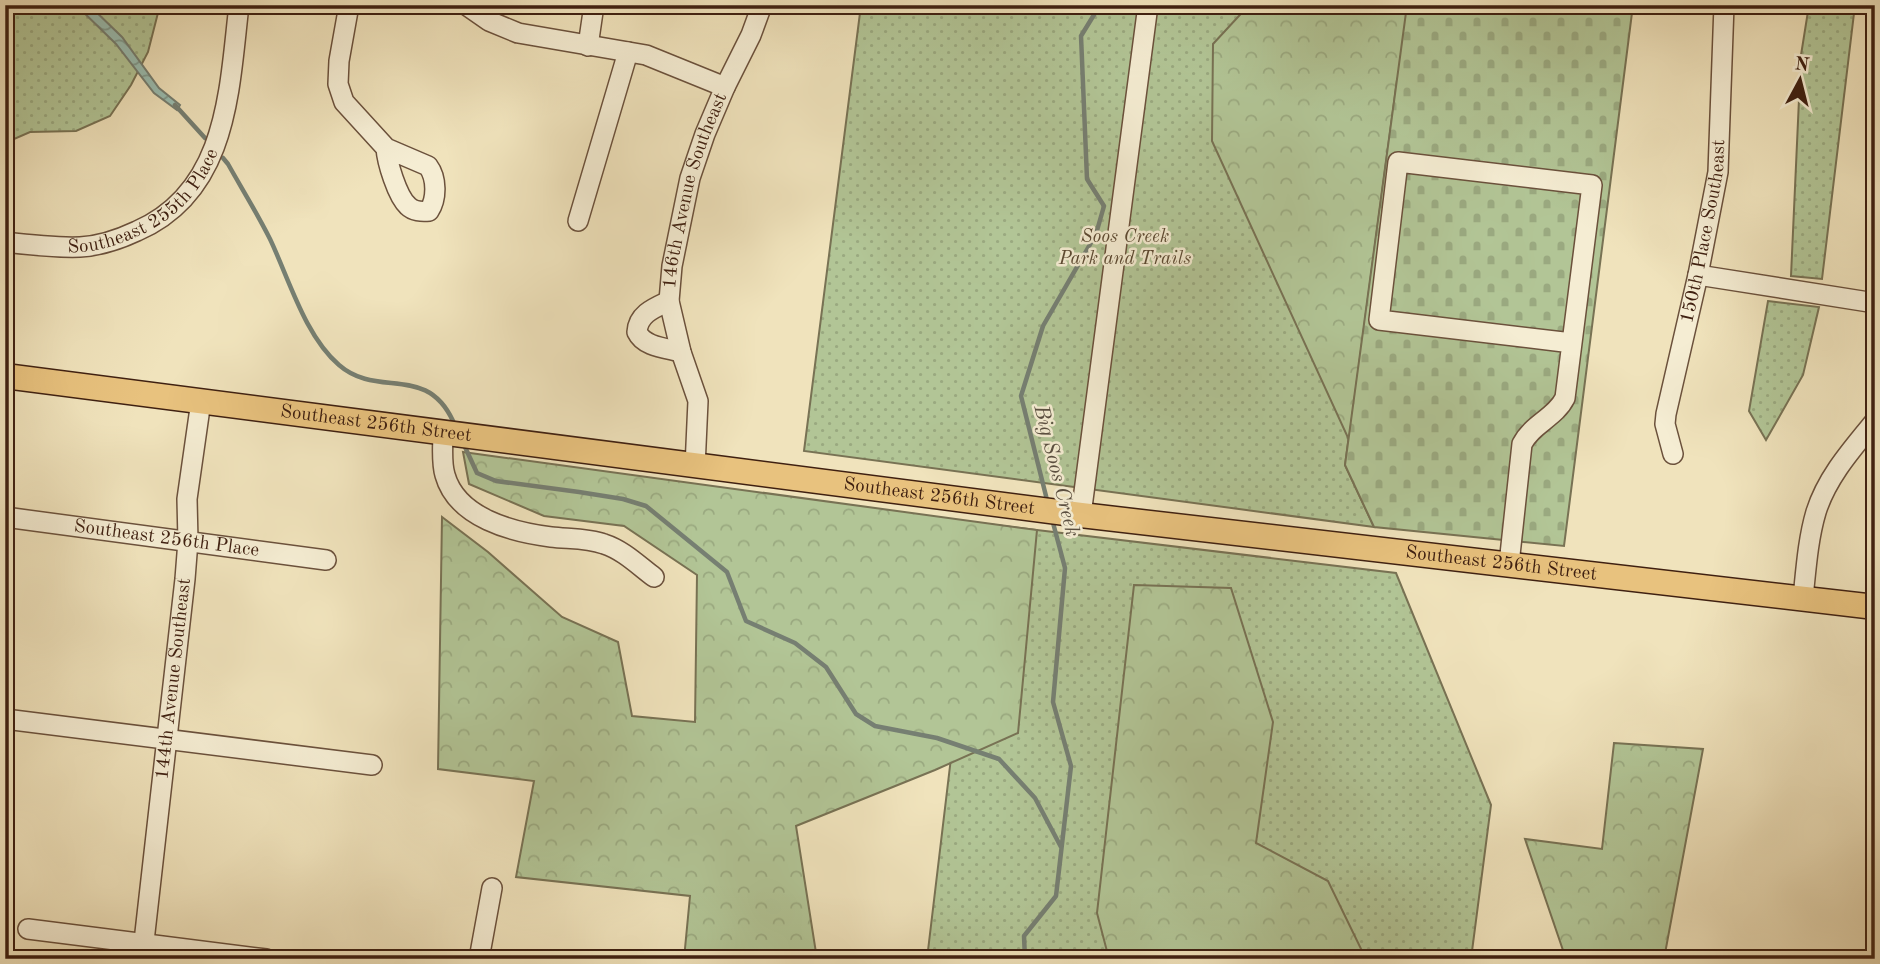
<svg xmlns="http://www.w3.org/2000/svg" width="1880" height="964" font-family="'Old Standard TT',serif">
<style>
.green{fill:url(#green-dots);stroke:#787254;stroke-width:2}
.forest{fill:url(#forest-crowns);stroke:#787254;stroke-width:2}
.cemetery{fill:url(#cemetery-stones);stroke:#787254;stroke-width:2}
.water{fill:url(#water-waves);stroke:#767f72;stroke-width:2}
.lines{fill:none;stroke-linecap:round;stroke-linejoin:round}
.stream{stroke:#767f72;stroke-width:4.5}
.minor-casing{stroke:#6b513c;stroke-width:22}
.major-casing{stroke:#3f2011;stroke-width:27}
.minor{stroke:#f5edd3;stroke-width:19}
.major{stroke:#e8c27e;stroke-width:24}
.labels{text-anchor:middle;dominant-baseline:central;stroke-width:5;stroke-linejoin:round;paint-order:stroke}
.street-label{font-size:19px;fill:#3f2011;stroke:#f5edd3}
.park-label{font-size:19px;font-style:italic;fill:#5c4932;stroke:#f5edd3}
.water-label{font-size:21px;font-style:italic;fill:#5a4f41;stroke:#f5edd3}
</style>
<defs>
<pattern id="green-dots" width="8" height="8" patternUnits="userSpaceOnUse" patternTransform="scale(1.75)"><rect width="8" height="8" fill="#b2c596"/><path d="M2 2h.1M6 6h.1" fill="none" stroke="#9aa980" stroke-width="1.8" stroke-linecap="round"/></pattern>
<pattern id="forest-crowns" width="20" height="18" patternUnits="userSpaceOnUse" patternTransform="scale(1.75)"><rect width="20" height="18" fill="#b2c596"/><path d="M2 6a3 3 0 1 1 6 0M12 15a3 3 0 1 1 6 0" fill="none" stroke="#9aa980"/></pattern>
<pattern id="cemetery-stones" width="16" height="16" patternUnits="userSpaceOnUse" patternTransform="scale(1.75)"><rect width="16" height="16" fill="#b2c596"/><path d="M2 7V4a2 2 0 0 1 4 0v3zM10 15v-3a2 2 0 0 1 4 0v3z" fill="#9aa980"/></pattern>
<pattern id="water-waves" width="16" height="10" patternUnits="userSpaceOnUse" patternTransform="scale(1.75)"><rect width="16" height="10" fill="#9abeb2"/><path d="M0 5q4-4 8 0t8 0" fill="none" stroke="#7f9a8f"/></pattern>
</defs>
<rect width="100%" height="100%" fill="#f0e3bc"/>
<filter id="stains"><feTurbulence type="fractalNoise" baseFrequency=".00286" numOctaves="4"/><feColorMatrix values="0 0 0 0 .2 0 0 0 0 .09 0 0 0 0 .02 0 0 0 .5 -.17"/></filter>
<radialGradient id="worn" r=".72"><stop offset=".6" stop-color="#630" stop-opacity="0"/><stop offset="1" stop-color="#630" stop-opacity=".3"/></radialGradient>
<path class="green" d="M5,5H160L148,52L131,85L110,116L76,131L30,132L5,143Z
M861,5H1407L1345,465L1374,527L804,451Z
M1809,5H1855L1822,279L1791,276L1801,55Z
M1768,301L1819,307L1803,375L1766,440L1749,411Z
M979,523L1396,573L1491,805L1471,959H927Z"/>
<path class="forest" d="M1249,5H1426L1397,80L1349,440L1212,141L1213,44Z
M463,452L1037,530L1018,733L935,770L796,826L817,959H684L690,896L516,877L534,781L438,769L442,517L488,552L562,617L618,642L632,716L695,722L697,575L624,526L544,516L469,484Z
M1134,585L1231,588L1273,722L1256,843L1328,881L1364,955L1355,959H1109L1097,913Z
M1614,743L1703,749L1664,959H1566L1525,839L1602,849Z"/>
<path class="cemetery" d="M1407,5H1633L1564,546L1374,527L1345,465Z"/>
<path class="water" d="M76,5H89L122,37L159,88L180,105L177,110L154,93L116,44Z"/>
<g class="lines">
<path class="stream" d="M175,105L205,138
M223,158L228,164C242,189 257,213 270,239C289,279 305,336 339,365C378,399 426,363 453,421
M465,447L477,473L496,481L579,492L623,499L646,506L727,572L746,621L795,643L826,667L856,714L875,726L937,738L999,759L1035,798L1061,847
M1048,504L1021,396L1043,326L1096,234L1104,206L1087,179L1081,36L1100,5
M1025,959L1024,936L1056,896L1071,766L1053,702L1065,568L1052,519"/>
<g class="minor-casing">
<g id="minor">
<path d="M349,5L339,61L338,84L344,102L386,148L428,166C437,178 437,199 429,211C422,212 413,211 408,206C397,196 387,162 386,148"/>
<path d="M466,5L489,21L518,33L646,55L725,87"/>
<path d="M588,46L594,5"/>
<path d="M578,221L628,52"/>
<path id="s1" d="M5,242C30,245 55,248 80,247C99,246 120,239 137,231C228,191 229,91 239,5"/>
<path d="M1698,275L1875,303"/>
<path d="M669,301C654,308 638,314 637,332C644,347 666,348 681,352"/>
<path d="M443,432C443,446 441,462 445,475C457,518 512,532 551,537C568,539 588,538 604,544C623,550 638,565 654,577"/>
<path id="s2" d="M1673,454L1665,424L1666,414L1698,275L1718,172L1724,5"/>
<path id="s3" d="M695,467L698,401L681,352L669,301L672,266L690,178L705,134L725,87L751,35L762,5"/>
<path d="M1081,515L1148,5"/>
<path id="s4" d="M5,517L326,560"/>
<path d="M1509,564L1522,444C1532,424 1555,418 1565,398L1592,185L1398,162L1379,320L1572,343"/>
<path d="M1803,598C1806,569 1808,539 1816,512C1827,477 1852,449 1875,421"/>
<path d="M5,719L372,765"/>
<path d="M28,929L266,959"/>
<path id="s5" d="M142,959L185,579L188,541L187,499L201,401"/>
<path d="M479,959L492,888"/>
</g>
</g>
<g class="major-casing">
<g id="major">
<path id="s6" d="M5,376L1081,515L1875,607"/>
</g>
</g>
<use href="#minor" class="minor"/>
<use href="#major" class="major"/>
</g>
<g class="labels">
<g class="street-label">
<text stroke="none"><textPath href="#s3" startOffset="284">146th Avenue Southeast</textPath></text>
<text stroke="none"><textPath href="#s1" startOffset="156">Southeast 255th Place</textPath></text>
<text stroke="none"><textPath href="#s2" startOffset="228">150th Place Southeast</textPath></text>
<text stroke="none"><textPath href="#s6" startOffset="374">Southeast 256th Street</textPath></text>
<text stroke="none"><textPath href="#s6" startOffset="942">Southeast 256th Street</textPath></text>
<text stroke="none"><textPath href="#s4" startOffset="163">Southeast 256th Place</textPath></text>
<text stroke="none"><textPath href="#s6" startOffset="1508">Southeast 256th Street</textPath></text>
<text stroke="none"><textPath href="#s5" startOffset="282">144th Avenue Southeast</textPath></text>
</g>
<g class="park-label">
<text x="1125" y="237">Soos Creek<tspan x="1125" dy="22">Park and Trails</tspan></text>
</g>
<g class="water-label">
<text transform="translate(1056 471) rotate(76)">Big Soos Creek</text>
</g>
</g>
<rect width="1880" height="964" fill="none" stroke="#f0e3bc" stroke-width="28"/>
<rect x="7" y="7" width="1866" height="950" fill="none" stroke="#3f2011" stroke-width="3.5"/>
<rect x="14" y="14" width="1852" height="936" fill="none" stroke="#3f2011" stroke-width="2"/>
<g transform="translate(1800 80) rotate(7)" stroke="#f5edd3" stroke-width="5" paint-order="stroke">
<path d="M0-5L12 26L0 18L-12 26Z" fill="#3f2011"/>
<text y="-10" font-size="19" font-weight="bold" text-anchor="middle" fill="#3f2011">N</text>
</g>
<rect width="100%" height="100%" filter="url(#stains)"/>
<rect width="100%" height="100%" fill="url(#worn)"/>
</svg>
